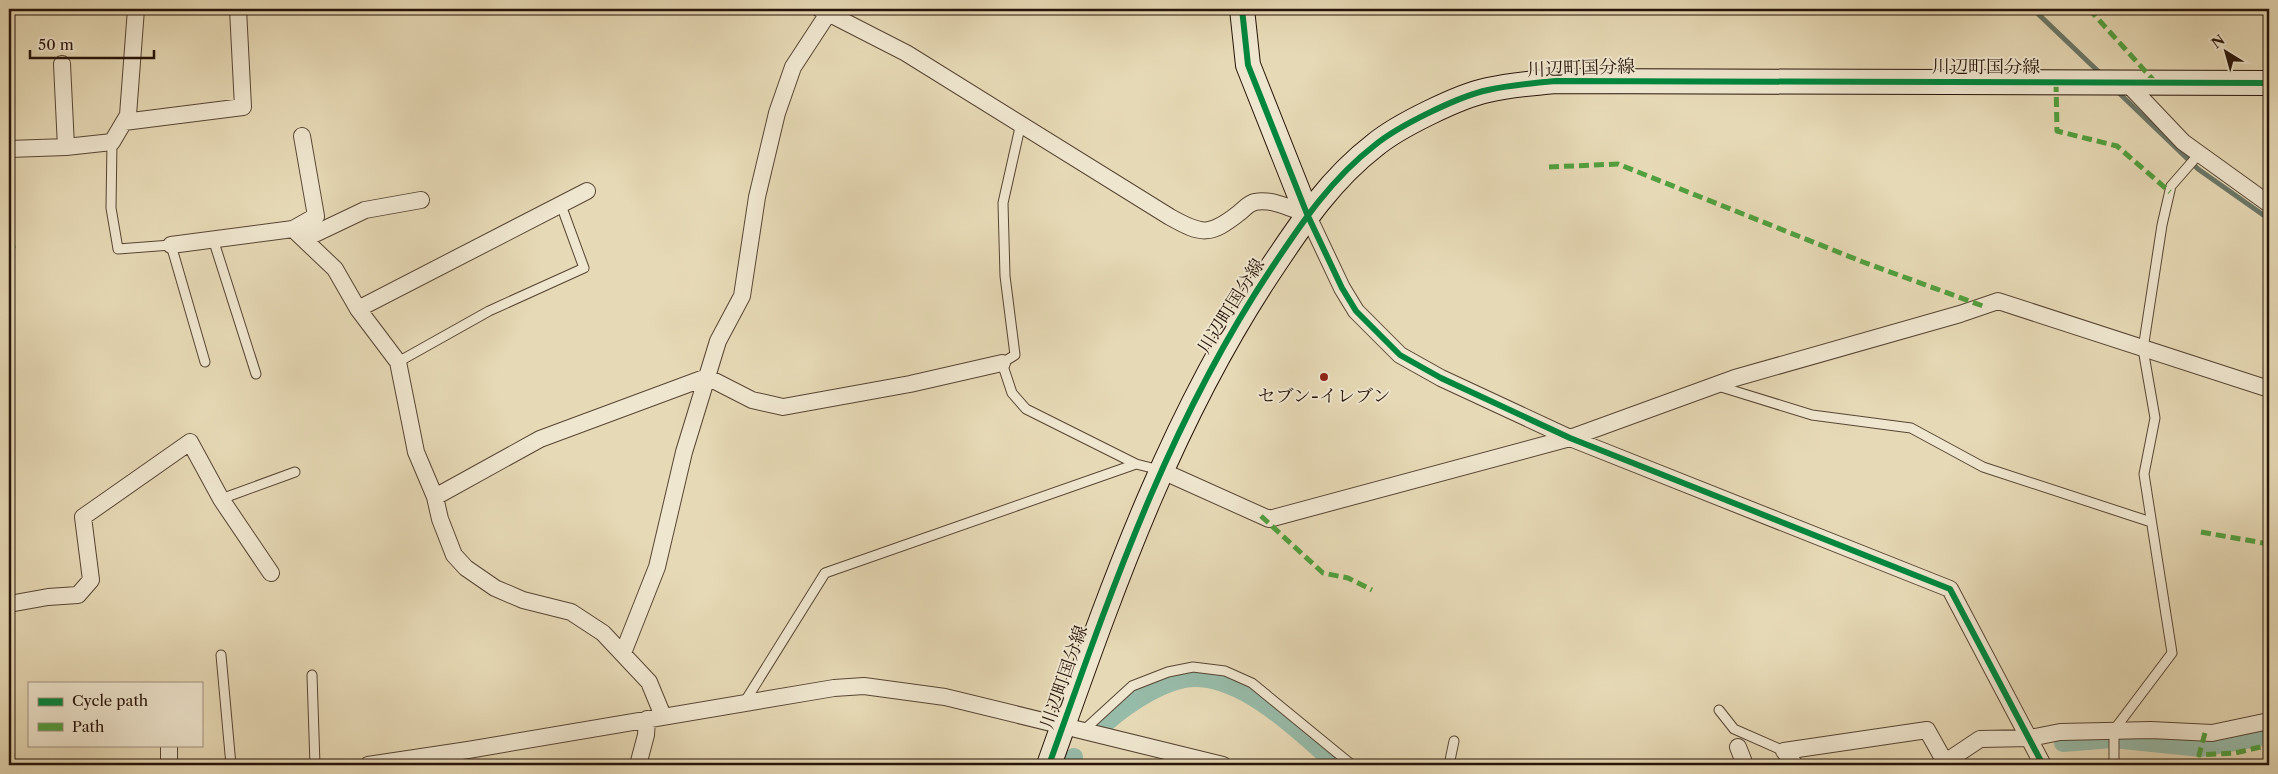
<svg xmlns="http://www.w3.org/2000/svg" width="2278" height="774" font-family="'Libre Caslon Text','Noto Serif JP',serif">
<style>
.lines{fill:none;stroke-linecap:round;stroke-linejoin:round}
.stream{stroke:#6a7869;stroke-width:5}
.canal{stroke:#97bba9;stroke-width:18}
.lane-casing{stroke:#574534;stroke-width:11}
.street-casing{stroke:#574534;stroke-width:18}
.secondary-casing{stroke:#271409;stroke-width:26}
.lane{stroke:#efe6cf;stroke-width:9}
.street{stroke:#efe6cf;stroke-width:16}
.secondary{stroke:#efe6cf;stroke-width:24}
.quiet{stroke:#51a03e;stroke-width:5;stroke-dasharray:10 5;stroke-linecap:butt}
.cycleway-casing{stroke:#efe6cf;stroke-width:9}
.cycleway{stroke:#00873e;stroke-width:6}
.poi-dot{fill:#8f2418;stroke:#efe6cf;stroke-width:2}
.labels{text-anchor:middle;dominant-baseline:central;stroke-width:4;stroke-linejoin:round;paint-order:stroke}
.street-label{font-size:18px;fill:#271409;stroke:#efe6cf}
.poi-label{font-size:18px;fill:#271409;stroke:#efe6cf}
</style>
<rect width="100%" height="100%" fill="#e6d9b5"/>
<filter id="stains"><feTurbulence type="fractalNoise" baseFrequency=".004" numOctaves="4"/><feColorMatrix values="0 0 0 0 .2 0 0 0 0 .09 0 0 0 0 .02 0 0 0 .5 -.17"/></filter>
<radialGradient id="worn" r=".72"><stop offset=".6" stop-color="#630" stop-opacity="0"/><stop offset="1" stop-color="#630" stop-opacity=".3"/></radialGradient>
<g class="lines">
<path class="stream" d="M2033,9L2101,74
M2117,91L2198,169L2269,219"/>
<path class="canal" d="M1106,723C1128,704 1167,677 1197,678C1249,680 1300,733 1337,765
M2063,743L2113,739L2201,748L2269,736
M1072,765L1074,757"/>
<g class="lane-casing">
<path id="lane" d="M1021,123L1003,203L1005,276L1015,355L1002,363L1012,393L1026,409L1136,464
M112,142L111,208L118,249L171,245L205,362
M213,239L256,374
M398,362L489,311L584,268L561,205
M1718,386L1812,415L1911,428L1983,467L2151,522
M221,499L295,472
M221,655L231,765
M312,675L315,765
M744,703L825,573L1136,464L1160,470
M1719,710L1734,729L1784,751
M1084,730L1132,686L1168,672L1193,667L1225,671L1252,683L1352,765
M1449,765L1454,741
M2114,765V730L2172,653L2144,474L2155,418L2143,349L2162,225L2171,186L2199,154"/>
</g>
<g class="street-casing">
<path id="street" d="M820,9L906,53L1170,217C1202,235 1210,236 1239,213C1244,209 1249,203 1255,202C1271,198 1292,209 1307,214L1342,288L1356,311L1400,355L1441,378L1570,438L1950,589L2043,765
M62,64L66,147
M2126,82L2183,142L2269,204
M124,122L243,107L238,9
M9,149L66,147L112,142L128,115L136,9
M293,229L316,216L302,136
M304,239L365,210L421,200
M171,245L293,229L335,269L358,309L398,362L416,452L435,497L440,519L454,555L466,568L495,588L523,600L571,612L603,633L649,682L663,716
M358,309L587,191
M1160,470L1269,519L1570,438L1735,378L1960,314L1998,301L2269,389
M435,497L540,439L707,377L752,400L783,407L910,384L1002,363
M9,604L48,597L78,595L91,580L83,517L190,442L221,499L271,573
M623,653L657,567L684,452L718,341L742,296L757,197L777,113L793,67L829,12
M1738,747L1745,765
M169,765V746
M368,765L468,750L834,688L864,686L945,697L1223,765
M638,765L646,735L647,719
M1795,765L1784,751L1927,730L1945,762
M1941,765L1980,739L2030,738L2060,732L2151,730L2212,733L2269,721"/>
</g>
<g class="secondary-casing">
<path id="secondary" d="M1242,9L1248,65L1307,214
M1049,765C1111,591 1169,421 1273,266C1303,221 1331,179 1375,145C1398,126 1459,96 1488,90C1510,85 1533,83 1556,81L2269,83"/>
</g>
<use href="#lane" class="lane"/>
<use href="#street" class="street"/>
<use href="#secondary" class="secondary"/>
<path class="quiet" d="M2089,9L2155,82
M2056,82L2057,131L2117,146L2170,192
M1549,167L1618,164L1863,262L1983,306
M9,224L14,253L9,257
M1261,516L1323,573L1348,578L1372,590
M2201,532L2269,544
M2205,733L2199,755L2235,753L2269,745
M1945,762L1948,765"/>
<g class="cycleway-casing">
<path id="cycleway" d="M1242,9L1248,65L1307,214L1342,288L1356,311L1400,355L1441,378L1570,438L1950,589L2043,765
M1049,765C1111,591 1169,421 1273,266C1303,221 1331,179 1375,145C1398,126 1459,96 1488,90C1510,85 1533,83 1556,81L2269,83"/>
</g>
<use href="#cycleway" class="cycleway"/>
</g>
<circle class="poi-dot" cx="1324" cy="377" r="5"/>
<g class="labels">
<g class="street-label">
<text x="1986" y="67">川辺町国分線</text>
<text transform="translate(1581 68) rotate(-2)">川辺町国分線</text>
<text transform="translate(1231 306) rotate(-58)">川辺町国分線</text>
<text transform="translate(1064 677) rotate(-71)">川辺町国分線</text>
</g>
<g class="poi-label">
<text x="1324" y="396">セブン-イレブン</text>
</g>
</g>
<rect width="2278" height="774" fill="none" stroke="#e6d9b5" stroke-width="30"/>
<rect x="10" y="10" width="2258" height="754" fill="none" stroke="#271409" stroke-width="2.5"/>
<rect x="15" y="15" width="2248" height="744" fill="none" stroke="#271409"/>
<rect x="28" y="682" width="175" height="65" fill="#efe6cf" stroke="#9f9280"/>
<rect x="38" y="698" width="25" height="8" fill="#00873e" stroke="#9f9280"/>
<text x="72" y="706" font-size="15" fill="#271409">Cycle path</text>
<rect x="38" y="723" width="25" height="8" fill="#51a03e" stroke="#9f9280"/>
<text x="72" y="732" font-size="15" fill="#271409">Path</text>
<g transform="translate(2226 52) rotate(323)" stroke="#efe6cf" stroke-width="4" paint-order="stroke">
<path d="M0-4L9 19L0 12L-9 19Z" fill="#271409"/>
<text y="-8" font-size="14" font-weight="bold" text-anchor="middle" fill="#271409">N</text>
</g>
<path d="M30 50v8h124v-8" fill="none" stroke="#271409" stroke-width="2.5"/>
<text x="38" y="50" font-size="15" fill="#271409" stroke="#efe6cf" stroke-width="4" paint-order="stroke">50 m</text>
<rect width="100%" height="100%" filter="url(#stains)"/>
<rect width="100%" height="100%" fill="url(#worn)"/>
</svg>
